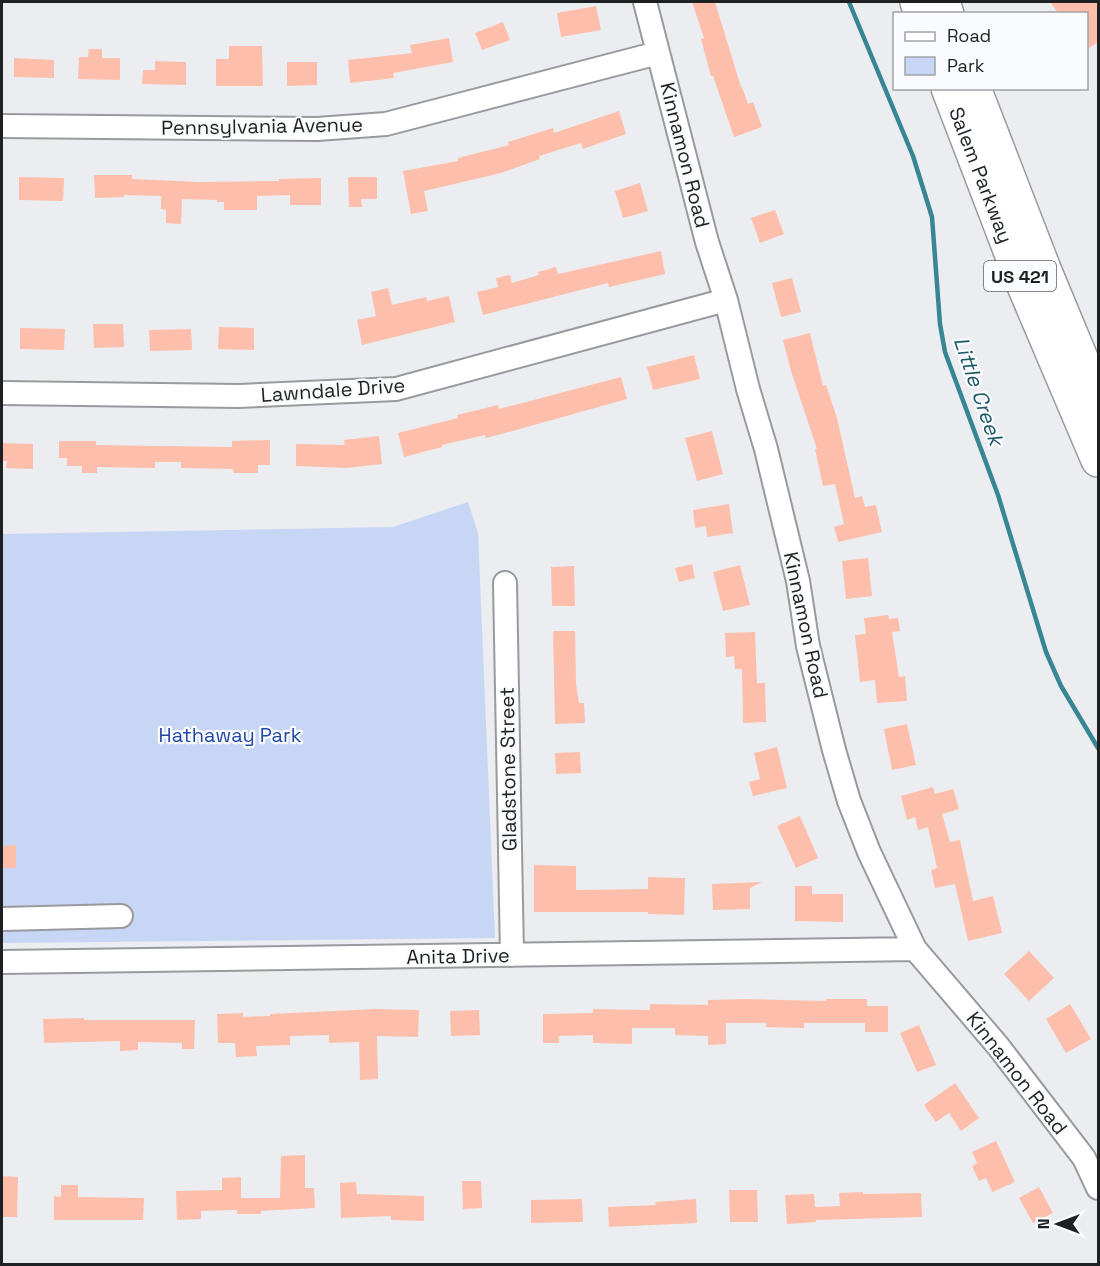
<svg xmlns="http://www.w3.org/2000/svg" width="1100" height="1266" font-family="'Space Grotesk',sans-serif">
<style>
.green{fill:#c7d6f5}
.lines{fill:none;stroke-linecap:round;stroke-linejoin:round}
.stream{stroke:#388694;stroke-width:4.5}
.building{fill:#fdbfab}
.minor-casing{stroke:#989a9d;stroke-width:26}
.highway-casing{stroke:#989a9d;stroke-width:36}
.minor{stroke:#fff;stroke-width:22}
.highway{stroke:#fff;stroke-width:33}
.labels{text-anchor:middle;dominant-baseline:central;stroke-width:4.5;stroke-linejoin:round;paint-order:stroke}
.shield{fill:#f9fbfe;stroke:#606263;stroke-width:1.5}
.shield-label{font-size:18px;font-weight:bold;fill:#1f2021}
.street-label{font-size:20px;fill:#1f2021;stroke:#f9fbfe}
.park-label{font-size:20px;fill:#2347a5;stroke:#f9fbfe}
.water-label{font-size:21px;font-style:italic;fill:#1a5762;stroke:#f9fbfe}
</style>
<rect width="100%" height="100%" fill="#ecedf1"/>
<path class="green" d="M468,502L478,533L495,938L2,943V534L393,527Z"/>
<g class="lines">
<path class="stream" d="M849,2L913,156L932,217L940,324L945,352L998,495L1046,652L1061,686L1098,748"/>
</g>
<path class="building" d="M692,2H715L741,87H742L748,104L753,102L762,127L734,137L713,76H711L701,39L704,38Z
M1050,2H1098V42L1086,50V14H1059Z
M596,6L601,30L561,37L557,13Z
M503,22L510,40L482,50L475,33Z
M449,38L453,62L393,73L394,78L350,83L348,60L412,53L410,45Z
M229,46H262L263,86H216V59H229Z
M89,49H102V58H120V80L78,79L79,57H88Z
M14,58L54,60V78L14,77Z
M155,61L186,62V85L142,84L143,70H155Z
M287,62H317V85L287,86Z
M619,111L626,134L583,149L581,143L539,156L540,159L501,173L424,191L428,211L411,214L403,171L458,161V158L509,145L508,142L553,128L554,133Z
M94,175H132V179L199,182L279,181V179L321,178V205H290V195L257,196V210H224V202H217V200L182,199L181,224L166,223V210L161,209V196L124,195V197L95,198Z
M19,177L64,178L63,201L19,200Z
M348,177H377V199H361L362,207H349Z
M640,183L648,211L623,218L615,191Z
M775,210L784,234L760,243L751,218Z
M661,251L665,274L609,287L608,283L483,315L477,292L498,287L496,278L510,275L512,283L539,275L538,272L556,267L558,274Z
M792,278L801,312L781,317L772,283Z
M388,288L392,305L426,297L427,301L449,296L455,322L362,345L357,320L376,316L371,292Z
M93,324H123L124,347L94,348Z
M219,327L254,328V350L218,349Z
M20,328L65,329L64,350L20,349Z
M191,329L192,350L150,351L149,330Z
M810,333L823,386L826,385L837,418L855,498L862,496L865,507L876,505L882,532L838,542L834,527L844,524L835,484L823,486L815,449H817L791,371L783,340Z
M694,355L700,379L653,390L647,367Z
M621,377L627,399L505,433L486,438L485,435L442,445V447L404,457L398,433L458,418L457,415L498,405L499,409Z
M712,431L723,474L697,481L685,438Z
M379,436L382,464L347,468L296,466V444L345,445L344,440Z
M270,440V465H258V473H233V469L181,468V462H155V468L97,467V473H82V466H67V458H59V441H96V445L232,447V441Z
M2,443L33,444V469L6,468L7,461H2Z
M729,504L733,533L707,537L706,526L695,528L693,510Z
M868,558L872,596L846,599L842,561Z
M692,564L695,578L679,582L675,568Z
M740,565L750,605L723,611L713,572Z
M574,566L575,606H552L551,567Z
M888,615L889,619L898,618L900,631L892,632L899,677L905,676L907,701L877,703L875,680L860,682L855,635L866,634L864,618Z
M553,631H575L576,684L579,703H584L585,723L555,724Z
M755,632L757,683H765L766,722L743,723L742,669H735L734,656L726,657L725,633Z
M907,724L916,765L892,770L884,729Z
M777,747L787,788L753,796L749,782L760,779L754,753Z
M580,752L581,773L556,774L555,753Z
M933,787L935,794L953,789L959,809L942,814L950,842L960,840L973,901L993,896L1002,933L968,941L955,884L935,888L931,870L937,868L928,827L918,830L915,817L907,820L901,796Z
M800,816L818,858L796,868L777,826Z
M16,845V868H2V846Z
M534,865L576,866V890L648,889V877L685,878L684,915L648,914V912H534Z
M762,882L750,888V909L713,910L712,884Z
M795,886H812V894H843V922L795,921Z
M1029,951L1054,978L1029,1001L1004,974Z
M746,999L826,1001V999H867V1006H888V1032H865V1023H804V1028L766,1027V1023H726V1044L708,1045V1036L675,1035V1028H632V1044L593,1043V1035L559,1036V1043H543V1014L593,1013V1009L650,1010V1004L708,1005V1000Z
M1070,1004L1091,1039L1066,1053L1046,1019Z
M376,1009L419,1010L418,1037L377,1036L378,1079L360,1080L359,1042L329,1043V1035L290,1036V1045L256,1046L257,1056L236,1057L235,1043H218L217,1014L243,1013V1017L270,1016V1014Z
M479,1010L480,1035L451,1036L450,1011Z
M84,1018V1020H195L194,1049H182V1043L138,1042V1050L120,1051V1041L44,1043L43,1019Z
M919,1025L936,1065L917,1072L900,1033Z
M955,1083L979,1118L961,1131L949,1113L936,1122L924,1105Z
M996,1141L1015,1182L992,1192L986,1178L979,1181L972,1166L977,1163L972,1152Z
M305,1155V1188H314L315,1208L261,1211V1214H237V1210L201,1211V1219L177,1220L176,1191L222,1190V1178L241,1177V1198H280L281,1156Z
M2,1176L18,1177L17,1217H2Z
M462,1181H481L482,1208L463,1209Z
M356,1182L357,1194L424,1196V1221L391,1220V1216L341,1218L340,1183Z
M61,1185H78V1197L144,1198L143,1220H54V1196L61,1197Z
M1039,1187L1053,1213L1033,1223L1019,1198Z
M729,1190H757L758,1222H730Z
M863,1192V1194L921,1193L922,1217L816,1220V1222L787,1224L785,1195L814,1194L815,1207L840,1206L839,1193Z
M582,1199L583,1222L531,1223V1200Z
M696,1199L697,1223L609,1227L608,1207L656,1205L655,1202Z"/>
<g class="lines">
<g class="minor-casing">
<path id="minor" d="M645,2L707,242L726,300L748,389L766,449L798,581L808,646L834,750L849,801L869,852L915,949L998,1046L1084,1158L1098,1188
M2,126L317,129L386,124L658,53
M2,393L239,396L396,389L726,300
M505,583L512,955
M2,919L121,916
M2,962L915,949"/>
</g>
<g class="highway-casing">
<path id="highway" d="M917,2L921,14
M943,2L947,14
M948,88L1021,279L1098,460
M974,88L1044,269L1098,399"/>
</g>
<use href="#minor" class="minor"/>
<use href="#highway" class="highway"/>
</g>
<g class="labels">
<rect class="shield" x="984" y="261" width="72" height="30" rx="4.5"/>
<g class="shield-label">
<text x="1020" y="276">US 421</text>
</g>
<g class="street-label">
<text transform="translate(262 126) rotate(-1)">Pennsylvania Avenue</text>
<text transform="translate(685 155) rotate(76)">Kinnamon Road</text>
<text transform="translate(981 175) rotate(69)">Salem Parkway</text>
<text transform="translate(333 390) rotate(-4)">Lawndale Drive</text>
<text transform="translate(806 625) rotate(78)">Kinnamon Road</text>
<text transform="translate(508 769) rotate(-91)">Gladstone Street</text>
<text transform="translate(458 956) rotate(-1)">Anita Drive</text>
<text transform="translate(1017 1073) rotate(52)">Kinnamon Road</text>
</g>
<g class="park-label">
<text x="230" y="735">Hathaway Park</text>
</g>
<g class="water-label">
<text transform="translate(979 391) rotate(71)">Little Creek</text>
</g>
</g>
<rect width="1100" height="1266" fill="none" stroke="#1f2021" stroke-width="6"/>
<rect x="893" y="12" width="195" height="78" fill="#f9fbfe" stroke="#a2a3a6" stroke-width="1.5"/>
<rect x="905" y="32" width="30" height="9" fill="#ffffff" stroke="#a2a3a6" stroke-width="1.5"/>
<text x="947" y="42" font-size="18" fill="#1f2021">Road</text>
<rect x="905" y="57" width="30" height="18" fill="#c7d6f5" stroke="#a2a3a6" stroke-width="1.5"/>
<text x="947" y="72" font-size="18" fill="#1f2021">Park</text>
<g transform="translate(1058 1224) rotate(270)" stroke="#f9fbfe" stroke-width="4.5" paint-order="stroke">
<path d="M0-4.5L10 22L0 15L-10 22Z" fill="#1f2021"/>
<text y="-9" font-size="16" font-weight="bold" text-anchor="middle" fill="#1f2021">N</text>
</g>
</svg>
